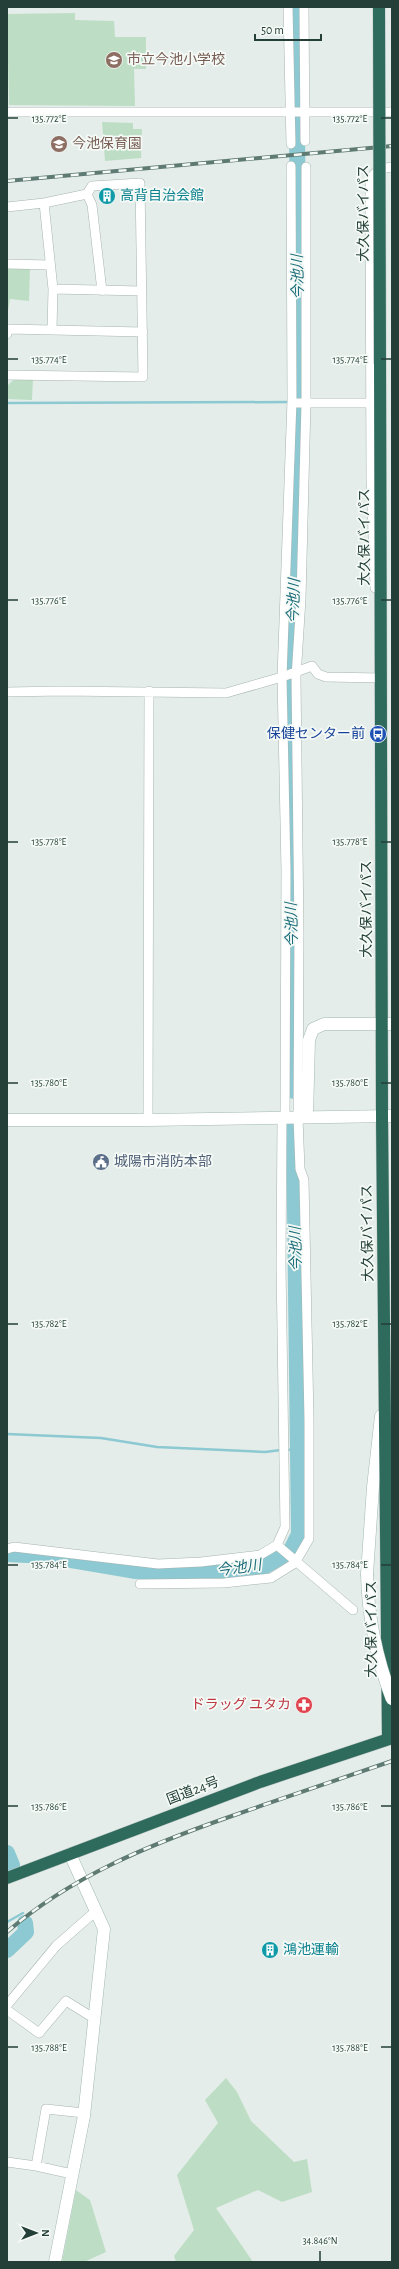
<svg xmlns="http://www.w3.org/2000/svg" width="399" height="2269" font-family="'Alegreya Sans','Noto Sans JP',sans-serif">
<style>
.green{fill:#bddec5}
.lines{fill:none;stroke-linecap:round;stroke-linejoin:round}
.stream{stroke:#8cc9d2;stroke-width:2.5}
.river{stroke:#8cc9d2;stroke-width:16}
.street-casing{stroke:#a6b5b0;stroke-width:10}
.secondary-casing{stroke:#a2b9b0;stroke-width:13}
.highway-casing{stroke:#c1c9c7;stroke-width:13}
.street{stroke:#fff;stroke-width:9}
.secondary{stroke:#fff;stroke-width:12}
.highway{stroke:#2f6b5d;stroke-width:12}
.rail-casing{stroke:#5e7a72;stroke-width:4}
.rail{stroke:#f5faf7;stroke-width:2.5;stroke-dasharray:8;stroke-linecap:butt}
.secondary-bridge-casing{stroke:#a2b9b0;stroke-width:13;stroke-linecap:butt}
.highway-bridge-casing{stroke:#c1c9c7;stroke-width:13;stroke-linecap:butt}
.secondary-bridge{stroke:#fff;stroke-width:12}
.highway-bridge{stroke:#2f6b5d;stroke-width:12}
.ticks{fill:none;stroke:#233f37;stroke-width:1.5}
.labels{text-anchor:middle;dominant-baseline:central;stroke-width:3.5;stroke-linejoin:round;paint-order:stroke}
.education-label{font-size:14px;fill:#785e54;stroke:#f5faf7;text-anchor:start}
.culture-label{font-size:14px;fill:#0d838f;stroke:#f5faf7;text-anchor:start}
.street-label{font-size:14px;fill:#233f37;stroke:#f5faf7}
.transit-label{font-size:14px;fill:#164399;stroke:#f5faf7;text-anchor:end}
.service-label{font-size:14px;fill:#4e5e75;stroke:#f5faf7;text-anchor:start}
.health-label{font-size:14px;fill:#be3a42;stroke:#f5faf7;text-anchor:end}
.water-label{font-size:15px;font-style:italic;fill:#1d6e7b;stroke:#f5faf7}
.ticks-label{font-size:10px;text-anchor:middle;fill:#233f37;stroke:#f5faf7;stroke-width:3.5;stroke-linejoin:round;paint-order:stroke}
</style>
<rect width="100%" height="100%" fill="#e4ede9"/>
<path class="green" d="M75,13V20L114,21L115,37H146V69H134L135,106L9,105L7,14Z
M102,122L133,123V129H142L141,158L105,161Z
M7,268L30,269L29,301L10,299L7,316Z
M15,378H33L32,400L7,399L8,385Z
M226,2078L237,2092L251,2121L294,2162L307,2159L312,2192L282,2202L258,2190L216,2208L253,2262H176L174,2256L194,2230L177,2175L218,2123L205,2100Z
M76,2190L90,2200L106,2252L84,2262H62Z"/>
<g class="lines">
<path class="stream" d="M7,403L290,402
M7,1434L101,1438L157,1447L265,1452L281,1450
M286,1450L298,1449
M7,1922L23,1913"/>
<path class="river" d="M294,1091L289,682L294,601L299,368L296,7
M7,1554L48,1556L136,1571L201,1573L265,1566L290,1552L299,1534L294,1128
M7,1853L12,1865
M7,1950L26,1932L25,1923"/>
<g class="street-casing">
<path id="street" d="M288,7L291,144
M304,7L305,141
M7,112H392
M87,194L92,205L102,291
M44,203L53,289L52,330
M7,207L44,203L87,194L92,186L140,183L143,377L7,375
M7,264L50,265
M53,289L142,291
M7,334V329L143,332
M292,403H371
M375,588L371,479L370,187C370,172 379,169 392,167
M7,692L62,691L226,693L282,677L312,666L318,674L326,677L381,678V673
M285,1118L286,870L282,677L292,400L291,166
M148,1120L149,691
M277,1545L353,1610
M7,1549L14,1547L158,1564L201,1562L260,1555L277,1545L285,1527L281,1265L282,1118
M140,1584L224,1583L271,1578L295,1563L309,1539V1419L304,1180L300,1169L298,1118L299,932L296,677L301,599L306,403V167
M7,2005L56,1946L97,1910
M7,2010L39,2033L66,2001L95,2019
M7,2162L36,2166L72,2174
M36,2166L46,2109L84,2113"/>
</g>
<g class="secondary-casing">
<path id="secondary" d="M307,1117L309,1040L313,1029L324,1024H392
M7,1120H148L392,1116
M367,1574L373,1487L381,1416
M55,2262L84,2116L104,1929L70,1854"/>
</g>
<g class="highway-casing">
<path id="highway" d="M380,364L382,1116L388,1739
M7,1878L260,1782L392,1738"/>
</g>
<use href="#street" class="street"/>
<use href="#secondary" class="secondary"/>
<use href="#highway" class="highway"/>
<g class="rail-casing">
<path id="rail" d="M7,181L392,146
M7,1932C72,1876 149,1845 229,1817C283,1798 337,1780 392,1761"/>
</g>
<use href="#rail" class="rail"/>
<g class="secondary-bridge-casing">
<path id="secondary-bridge" d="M367,1574C368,1618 376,1657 392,1699"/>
</g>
<g class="highway-bridge-casing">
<path id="highway-bridge" d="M379,7L380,364"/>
</g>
<use href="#secondary-bridge" class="secondary-bridge"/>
<use href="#highway-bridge" class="highway-bridge"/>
</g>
<path class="ticks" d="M8,118H18M381,118H391M8,359H18M381,359H391M8,600H18M381,600H391M8,842H18M381,842H391M8,1083H18M381,1083H391M8,1324H18M381,1324H391M8,1565H18M381,1565H391M8,1806H18M381,1806H391M8,2047H18M381,2047H391M320,2251V2261"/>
<defs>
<g id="school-disc" transform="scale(0.9)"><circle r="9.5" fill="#8d6e63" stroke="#f5faf7"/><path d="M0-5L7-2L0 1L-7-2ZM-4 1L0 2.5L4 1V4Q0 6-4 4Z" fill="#fff"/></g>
<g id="building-disc" transform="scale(0.9)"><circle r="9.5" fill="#0f9aa8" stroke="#f5faf7"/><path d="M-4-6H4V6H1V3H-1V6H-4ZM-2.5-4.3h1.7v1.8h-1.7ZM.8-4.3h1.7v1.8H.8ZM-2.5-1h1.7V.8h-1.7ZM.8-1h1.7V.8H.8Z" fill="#fff"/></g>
<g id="bus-disc" transform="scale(0.9)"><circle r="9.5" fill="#1a4fb4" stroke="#f5faf7"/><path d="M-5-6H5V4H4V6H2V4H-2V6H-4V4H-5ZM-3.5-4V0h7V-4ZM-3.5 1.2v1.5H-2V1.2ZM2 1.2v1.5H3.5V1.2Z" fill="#fff"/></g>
<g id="civic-disc" transform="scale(0.9)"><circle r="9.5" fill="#5c6f8a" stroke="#f5faf7"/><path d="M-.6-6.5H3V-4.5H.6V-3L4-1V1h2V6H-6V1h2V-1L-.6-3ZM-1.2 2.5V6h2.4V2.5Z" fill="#fff"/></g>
<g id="pharmacy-disc" transform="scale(0.9)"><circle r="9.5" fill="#e0444e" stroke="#f5faf7"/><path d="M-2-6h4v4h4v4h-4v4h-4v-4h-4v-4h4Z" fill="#fff"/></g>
</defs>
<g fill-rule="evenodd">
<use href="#school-disc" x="114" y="60"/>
<use href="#school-disc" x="59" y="144"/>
<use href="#building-disc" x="107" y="196"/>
<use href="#bus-disc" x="378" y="734"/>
<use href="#civic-disc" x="101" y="1162"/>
<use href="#pharmacy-disc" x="304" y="1705"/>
<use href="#building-disc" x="270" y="1950"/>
</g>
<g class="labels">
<g class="education-label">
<text x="127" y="60">市立今池小学校</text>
<text x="72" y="144">今池保育園</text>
</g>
<g class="culture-label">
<text x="120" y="196">高背自治会館</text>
<text x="283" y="1950">鴻池運輸</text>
</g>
<g class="street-label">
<text transform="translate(364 213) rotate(-90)">大久保バイパス</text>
<text transform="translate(365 537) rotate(-90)">大久保バイパス</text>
<text transform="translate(367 909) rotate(-90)">大久保バイパス</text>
<text transform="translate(368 1233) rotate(-91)">大久保バイパス</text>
<text transform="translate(372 1629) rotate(-90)">大久保バイパス</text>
<text transform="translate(193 1791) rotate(-21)">国道24号</text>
</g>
<g class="transit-label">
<text x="365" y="734">保健センター前</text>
</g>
<g class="service-label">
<text x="114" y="1162">城陽市消防本部</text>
</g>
<g class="health-label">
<text x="291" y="1705">ドラッグ ユタカ</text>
</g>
<g class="water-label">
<text transform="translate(298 277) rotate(-91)">今池川</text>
<text transform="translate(294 601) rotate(-88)">今池川</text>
<text transform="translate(292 925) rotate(-91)">今池川</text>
<text transform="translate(296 1249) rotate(-91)">今池川</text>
<text transform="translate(239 1568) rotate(-8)">今池川</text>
</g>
</g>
<g class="ticks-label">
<text x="350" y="122">135.772°E</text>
<text x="49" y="122">135.772°E</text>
<text x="49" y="363">135.774°E</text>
<text x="350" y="363">135.774°E</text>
<text x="49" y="604">135.776°E</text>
<text x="350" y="604">135.776°E</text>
<text x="49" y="845">135.778°E</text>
<text x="350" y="845">135.778°E</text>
<text x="49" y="1086">135.780°E</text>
<text x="350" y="1086">135.780°E</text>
<text x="49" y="1327">135.782°E</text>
<text x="350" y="1327">135.782°E</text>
<text x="49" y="1568">135.784°E</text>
<text x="350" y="1568">135.784°E</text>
<text x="49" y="1810">135.786°E</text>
<text x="350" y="1810">135.786°E</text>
<text x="49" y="2051">135.788°E</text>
<text x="350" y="2051">135.788°E</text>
<text x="320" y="2244">34.846°N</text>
</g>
<rect width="399" height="2269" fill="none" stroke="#233f37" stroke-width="16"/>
<g transform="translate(36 2233) rotate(90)" stroke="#f5faf7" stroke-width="3" paint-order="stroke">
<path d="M0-3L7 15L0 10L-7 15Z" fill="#233f37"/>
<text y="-6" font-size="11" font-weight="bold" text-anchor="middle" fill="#233f37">N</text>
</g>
<path d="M255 34v6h66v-6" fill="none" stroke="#233f37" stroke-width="2"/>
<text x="261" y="34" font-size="12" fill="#233f37" stroke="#f5faf7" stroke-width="3" paint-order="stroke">50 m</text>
</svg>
